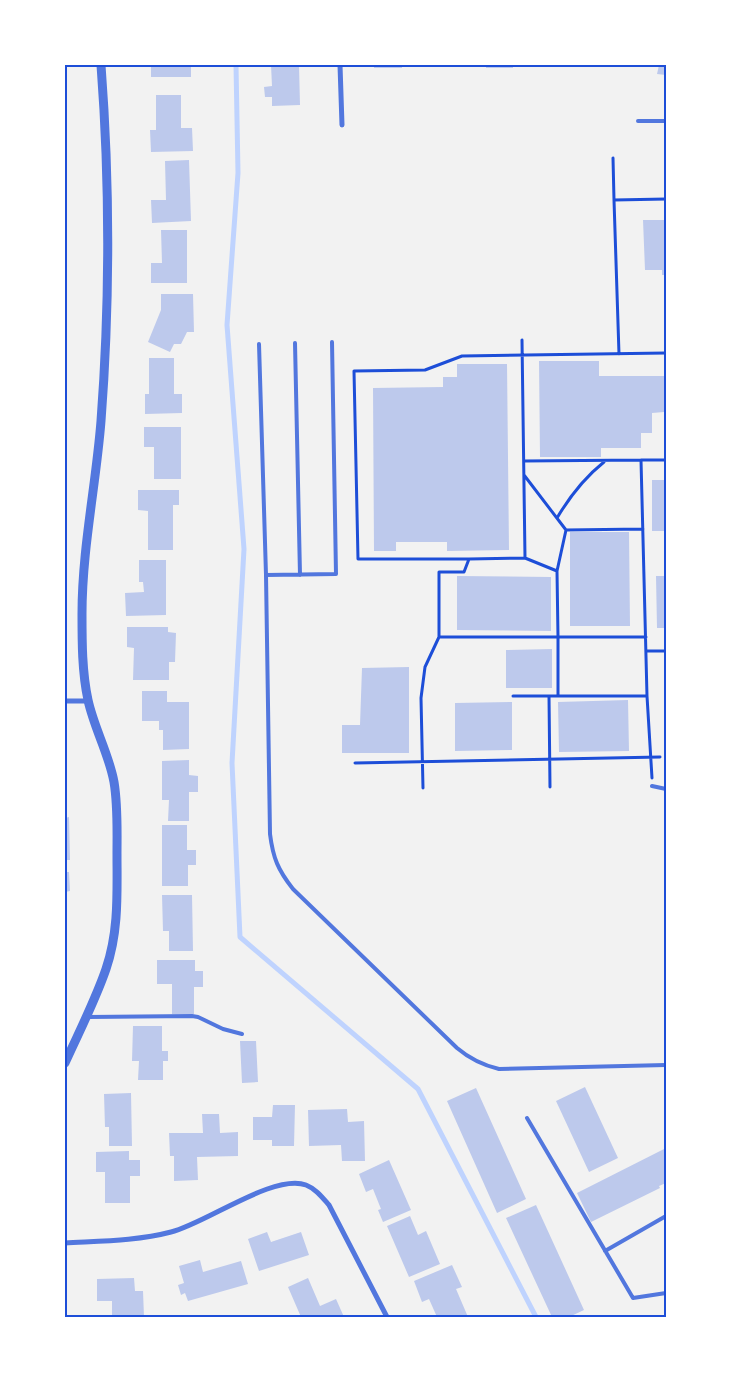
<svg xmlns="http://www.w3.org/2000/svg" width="731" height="1382" font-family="'Alegreya Sans',sans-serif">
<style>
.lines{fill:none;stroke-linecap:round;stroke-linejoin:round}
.stream{stroke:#bfd3fe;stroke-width:5}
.building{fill:#bdc9ec}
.path{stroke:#1d4ed8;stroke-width:3}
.service{stroke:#5277de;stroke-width:4}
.minor{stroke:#5277de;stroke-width:5}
.tertiary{stroke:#5277de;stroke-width:9}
.neatline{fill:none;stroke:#1d4ed8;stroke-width:2}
</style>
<rect width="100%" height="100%" fill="#f2f2f2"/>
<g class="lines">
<path class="stream" d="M236,65L238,173L227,325L244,549L232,763L240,937L418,1089L536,1317"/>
</g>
<path class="building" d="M151,65H191V77H151Z
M271,65H299L300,105L272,106V97H265L264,87L272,86Z
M374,65H402V68H374Z
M486,65H513V68H486Z
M659,65H666V75L657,74Z
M156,95H181V128H192L193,151L151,152L150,130H156Z
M189,160L191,221L152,223L151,200H166L165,161Z
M643,220H666V275H662V270H645Z
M161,230H187V283H151V263H162Z
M161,294H193L194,332H187L181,344H174L170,352L148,342L161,310Z
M149,358H174V394H182V413L145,414V394H149Z
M539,361H599V376H664V412L652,413V433H641V448H601V457H540Z
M457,364H507L509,550L447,551V542H396V551H374L373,388L443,387V377H457Z
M144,427H181V479H154V447H144Z
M652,480H666V531H652Z
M138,490H179V505H173V550H148V511L138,510Z
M570,532H629L630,626H570Z
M139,560H166V615L126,616L125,593L144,592L143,582H139Z
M457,576L551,577V631L457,630Z
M656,576H666V628H657Z
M127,627H168V632L176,633L175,662H169V680H133L134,648L127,647Z
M552,649V688H506V650Z
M409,667V753H342V725H360L362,668Z
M142,691H167V702H189V749L163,750V730H159V721H142Z
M628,700L629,751L559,752L558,702Z
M512,702V750L455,751V703Z
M189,760V775L198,776V792H189V821H168L169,800H162V761Z
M69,817L70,860H65V818Z
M162,825H187V850H196V865H188V886H162Z
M65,872H69L70,891L65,892Z
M162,895H192L193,951H169V931H163Z
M157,960H195V971H203V987H194V1014H172V984H157Z
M133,1026H162V1051H168V1061H163V1080H138L139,1061H132Z
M240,1041H256L258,1082L242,1083Z
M585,1087L618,1158L589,1172L556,1101Z
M476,1088L526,1199L497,1213L447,1101Z
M131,1093L132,1146H109V1127H105L104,1094Z
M273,1105H295L294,1146H272V1140H253V1117H272Z
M347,1109L348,1122L364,1121L365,1161H342L341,1145L309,1146L308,1110Z
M202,1114H219L220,1133L238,1132V1156L197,1157L198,1180L174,1181V1156H170L169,1133H203Z
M666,1148V1183L659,1186L660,1188L591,1222L577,1193Z
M129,1151V1160H140V1176H130V1203H105V1172H96V1152Z
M389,1160L411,1210L383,1222L378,1210L381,1209L373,1189L366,1192L359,1174Z
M536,1205L584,1310L569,1317H552L506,1218Z
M410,1216L418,1235L426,1231L440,1264L409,1277L387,1226Z
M267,1232L271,1242L301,1232L309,1255L259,1271L248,1239Z
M200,1260L203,1272L241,1261L248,1284L188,1301L185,1293L181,1295L178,1285L184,1283L179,1266Z
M452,1265L462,1287L456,1289L468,1317H437L429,1299L422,1302L414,1281Z
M134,1278L135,1291H143L144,1317H112V1301H97V1279Z
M308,1278L320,1306L336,1299L344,1317H301L288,1287Z"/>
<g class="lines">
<path class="path" d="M613,158L614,200
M522,340L525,558
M619,354L614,200L666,199
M524,461L641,460
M524,475L566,530
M557,518C570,496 584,478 604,462
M469,559H358L354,371L425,370L462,356L666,353
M439,637H558L557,571L566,530L643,529
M646,637H558V696H647
M647,651H666
M513,696H558
M549,696L550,787
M355,763L660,757
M652,778L647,696L641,460H666
M423,788L421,698L425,667L439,637V572H464L469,559L525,558L557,571"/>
<path class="service" d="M638,121H666
M295,343L300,575
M259,344L266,575L270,834C273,858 278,870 293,889L457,1048C470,1059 482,1065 499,1069L666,1065
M266,575L336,574L332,342
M652,786L666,789
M88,1017L192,1016L198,1017L223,1029L242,1034
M527,1118L633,1298L666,1293
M605,1251L666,1216"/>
<path class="minor" d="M340,65L342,125
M65,701H88
M65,1243C100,1241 137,1241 171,1232C205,1224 274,1173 306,1185C316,1189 322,1197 329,1205L387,1317"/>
<path class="tertiary" d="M65,1063C79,1032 95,1001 106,969C119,931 117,893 117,854C117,830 118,806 114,782C109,754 94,728 88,700C82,672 82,642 82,614C82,549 96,485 101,421C110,302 110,184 101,65"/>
</g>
<rect width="731" height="1382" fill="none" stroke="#ffffff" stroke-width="132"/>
<rect x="66" y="66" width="599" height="1250" class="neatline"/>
</svg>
